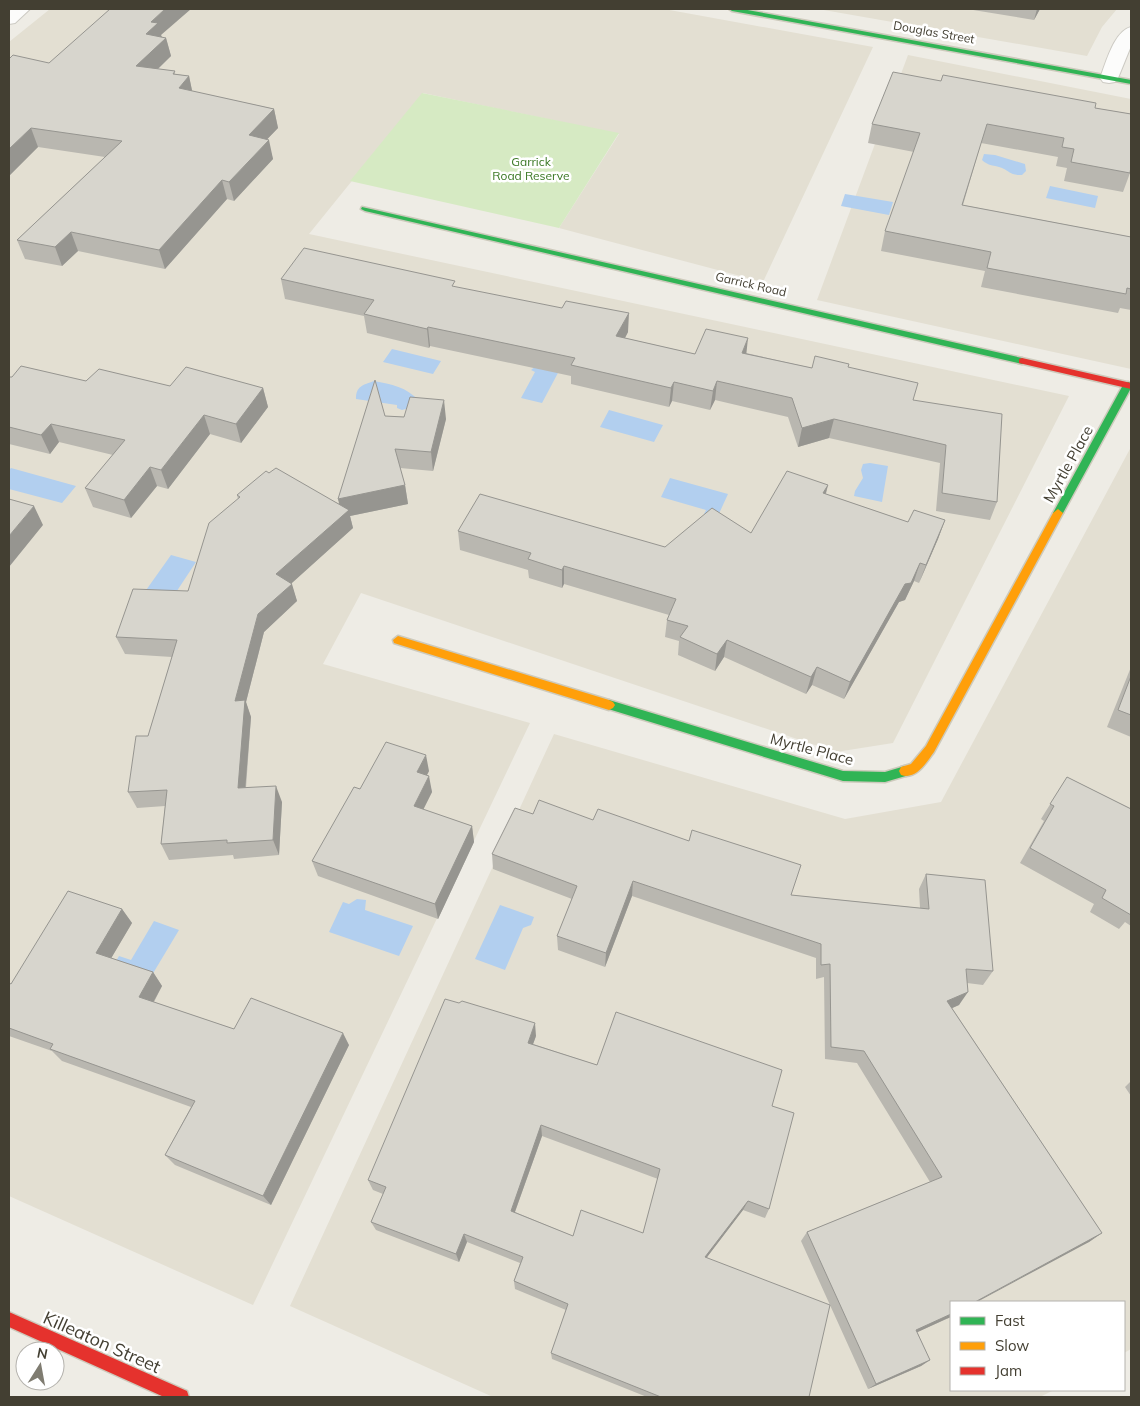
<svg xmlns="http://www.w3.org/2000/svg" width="1140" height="1406" font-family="Mulish,sans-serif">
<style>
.residential{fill:#e3dfd2}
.green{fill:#d6eac3}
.water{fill:#b2cfef}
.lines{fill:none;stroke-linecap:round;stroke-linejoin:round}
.street-casing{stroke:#cccac3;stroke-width:2}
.fast-casing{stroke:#cdcabc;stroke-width:3}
.slow-casing{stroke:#cdcabc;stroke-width:3}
.jam-casing{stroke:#cdcabc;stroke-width:3}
.street{fill:#fcfcfb;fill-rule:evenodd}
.fast{fill:#30b455;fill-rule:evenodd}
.slow{fill:#ff9f0a;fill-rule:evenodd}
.jam{fill:#e5322d;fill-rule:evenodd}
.wall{fill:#b9b7b0;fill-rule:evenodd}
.shaded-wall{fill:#969590}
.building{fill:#d7d5cd;stroke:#969590;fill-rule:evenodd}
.labels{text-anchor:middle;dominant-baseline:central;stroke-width:5;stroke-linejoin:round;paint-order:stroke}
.far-street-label{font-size:12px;fill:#433f32;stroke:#fff}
.far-park-label{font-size:12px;fill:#397723;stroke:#fff}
.street-label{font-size:15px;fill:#433f32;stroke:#fff}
.near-street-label{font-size:18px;fill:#433f32;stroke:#fff}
</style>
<rect width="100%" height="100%" fill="#eeece5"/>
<path class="residential" d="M50,9H664L873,47L763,282L559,228L619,134L423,93L309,234L1069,396L893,743L836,752L361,593L323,664L530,723L253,1305L9,1196V42Z
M818,9H1117L1102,27L1087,56Z
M908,55L1131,99V369L817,300Z
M1131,447V1349L1124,1353V1302H951V1390H1054L1040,1397H493L290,1306L554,734L845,819L941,802Z"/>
<path class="green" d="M422,93L619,133L559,228L350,181Z"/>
<path class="water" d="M984,154L995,155L1025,164L1026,171L1022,175C1009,175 1011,172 1002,168C994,165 988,166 982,160Z
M1050,186L1098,196L1095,208L1046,198Z
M845,194L893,202L889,215L841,206Z
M392,349L441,361L433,374L383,362Z
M537,365L559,371L542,403L521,398L535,372L531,370Z
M374,381C391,384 407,387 419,401L413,407L402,410L397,408V405L356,399C356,386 363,385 374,381Z
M609,410L663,425L654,442L600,427Z
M870,463L888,466L882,502L854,496L855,491L863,478L861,470L863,464Z
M11,468L76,486L62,503L9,489V470Z
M670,478L728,494L717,518L704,514L706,510L661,497Z
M171,555L196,562L167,606L144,593Z
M357,899L366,900L365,910L413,926L399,956L329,932L343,902L349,904Z
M500,905L534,917L531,925L523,928L505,970L475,959Z
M154,921L179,930L146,985L110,972L119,956L131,960Z"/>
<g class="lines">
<g class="street-casing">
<path id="street" d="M12,9H30L15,23L9,24V11Z
M1131,27V46L1118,78L1115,82L1109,83L1103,82L1100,78C1106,63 1114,31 1131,27Z"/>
</g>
<g class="fast-casing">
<path id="fast" d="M729,9H742L1131,80V84L732,11Z
M362,207L1022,358L1027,361L1022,364L365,211L361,209Z
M1128,382L1131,383V388L1063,513L1058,517L1054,516L1053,513L1123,385Z
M609,700L843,771L885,772L905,766L909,767L911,771L909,775L885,782L843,781L605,708L603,705L605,702Z"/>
</g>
<g class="slow-casing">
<path id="slow" d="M1058,509L1063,513L934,752C926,763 916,780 901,775L899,771L901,767L911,764L926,746L1053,513Z
M398,636L609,700L613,702L615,705L613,708L609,710L394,643L393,640Z"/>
</g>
<g class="jam-casing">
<path id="jam" d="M1022,358L1131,383V389L1019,363V359Z
M9,1312L187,1391L189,1397H164L9,1327Z"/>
</g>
<use href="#street" class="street"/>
<use href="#fast" class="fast"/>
<use href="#slow" class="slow"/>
<use href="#jam" class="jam"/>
</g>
<path class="wall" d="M967,9H1040L1034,20Z
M161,35L162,37L166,38L171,56L158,69L175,71V74L189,76L192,91L274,109L278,128L267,139L273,159L234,201L227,199L165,269L78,251L62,266L25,259L17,240L105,157L38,147L9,176L49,63Z
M1095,108L1131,114V173H1130L1123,192L1064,181L1067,168L1056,166L1058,157L981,143L963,205L1131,237V310L1120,308L1118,313L981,287L985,271L881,251L885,231L914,152L868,143L872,124Z
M281,279L456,287L628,332L625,338L695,354L746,353L812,368L849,367L913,400L997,502L990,520L936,511L940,463L829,438L798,447L788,417L715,400L710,410L672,401L669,407L571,384V376L430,346L429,348L367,333L364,316L285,299Z
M9,377L170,386L263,388L268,407L241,443L210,434L168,489L157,486L131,518L93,507L85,488L113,455L59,442L50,454L9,444Z
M385,416L404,417L446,419L433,471L400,468L405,485L408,504L350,516L353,528L291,583L297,601L264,632L246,702L251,717L246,788L282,802L279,855L234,859L233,855L169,860L161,844L165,806L137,808L128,792L148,736L172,657L125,654L116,637L188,591L238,499L237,495L269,473L340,504L338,499Z
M828,485L826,494L908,522L945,520L938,539L919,583L914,581L905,600L899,602L844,699L812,685L806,694L724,657L715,671L678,655L679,641L665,637L667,620L669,615L564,584L562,588L529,578L528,570L460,550L458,531L665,547L751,533Z
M1131,667V737L1107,727Z
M429,771L427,775L432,792L423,810L472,826L474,842L438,919L318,876L312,861L360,789Z
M1067,777L1130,808L1131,807V926L1125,922L1119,929L1090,912L1094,904L1020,863L1044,821L1041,819Z
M533,814L791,895L920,908L919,889L926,874L993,971L983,985L967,983L959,1005L952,1008L1102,1233L1089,1242L951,1302V1317L917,1332L930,1360L921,1366L868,1389L801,1241L807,1232L930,1182L857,1063L825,1059L824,977L816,979V958L632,896L605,967L558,950L557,936L572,899L493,869L492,854Z
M122,909L132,923L111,958L153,972L162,986L154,1002L234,1029L349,1045L271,1205L175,1165L165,1155L191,1107L62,1061L52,1051L9,1036V983L11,984Z
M536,1036L533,1044L597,1065L772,1106L769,1209L765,1218L743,1210L707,1257L809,1397H647L552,1359L551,1353L566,1310L515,1289L514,1281L520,1263L467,1242L459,1262L376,1230L371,1222L383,1194L373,1190L368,1180ZM542,1136L658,1179L643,1233L573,1236L515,1212Z
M1131,1081V1096L1125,1087Z"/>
<path class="shaded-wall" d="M165,9H191L161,35L163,41L166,38L171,56L141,85L136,66L151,22Z
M1037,9H1040L1034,20Z
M189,76L193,95L179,88Z
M274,109L278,128L253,154L249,135Z
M31,128L38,147L9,176V149Z
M269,140L273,159L234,201L229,182Z
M222,180L227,199L165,269L159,250Z
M71,232L78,251L62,266L55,247Z
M629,313L628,332L616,355V336Z
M428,327L430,346L429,348L427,329Z
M748,338L746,357L742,353Z
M717,381L715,400L710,410L713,391Z
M674,382L672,401L669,407L671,388Z
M263,388L268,407L241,443L236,424Z
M444,400L446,419L433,471L431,452Z
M204,415L210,434L168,489L161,470Z
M834,419L829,438L798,447L802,428Z
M51,424L59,442L50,454L41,435Z
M150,467L157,486L131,518L124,500Z
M405,485L408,504L350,516L353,528L282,592L276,574L342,516L338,499Z
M828,485L823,503V493Z
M34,506L43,525L9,567V536Z
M945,520L938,539L919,583L926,565Z
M920,563L914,581L905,600L899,602L844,699L850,682L905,584Z
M564,566V584L562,588V570Z
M292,584L297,601L264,632L246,702L251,717L244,804L238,788L235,701L258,614Z
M727,640L724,657L715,671L717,654Z
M817,667L812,685L806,694L811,677Z
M426,755L429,771L420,788L417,772Z
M429,776L432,792L417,822L414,806Z
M276,786L282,802L279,855L273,840Z
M472,826L474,842L438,919L435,904Z
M633,881L632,896L605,967L606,953Z
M122,909L132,923L106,967L96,953Z
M153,972L162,986L149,1010L139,997Z
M968,992L959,1005L939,1014L947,1001Z
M535,1023L536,1036L529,1055L528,1043Z
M343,1033L349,1045L271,1205L263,1196Z
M541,1125L542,1136L512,1220L511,1211Z
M748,1201L743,1210L701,1265L705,1257Z
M1102,1233L1089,1242L977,1302H975Z
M464,1234L467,1242L459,1262L456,1254Z
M951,1314V1317L946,1319L907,1337L916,1330Z
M930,1360L921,1366L868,1389L876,1384Z"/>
<path class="building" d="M110,9H165L151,22L158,23L146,34L166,38L136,66L175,71L173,74L189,76L179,88L274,109L249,135L269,140L229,182L222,180L159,250L71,232L55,247L17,240L122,141L31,128L9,149V59L13,55L49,63Z
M893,72L941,81L943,75L1096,103L1095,108L1131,114V166L1130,173L1071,162L1074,149L1062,147L1064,138L987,124L962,205L1131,237V289L1127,288L1126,294L987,268L991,252L885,231L920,133L872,124Z
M304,248L455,281L452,286L562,308L566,301L629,313L616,336L695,354L706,329L748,338L742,353L812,368L815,356L849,364L848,367L918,383L913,400L1002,414L997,502L942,493L946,445L834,419L802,428L792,398L717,381L713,391L674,382L671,388L571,365L575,358L428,327L427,329L364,314L374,300L281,279Z
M21,366L86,381L99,369L170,386L186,367L263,388L236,424L204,415L161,470L150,467L124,500L85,488L125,440L51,424L41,435L9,427V377H12Z
M375,380L385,416L404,417L410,397L444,400L431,452L395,449L405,485L338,499Z
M276,468L349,510L276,574L292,584L258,614L235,701L245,700L238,788L276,786L273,840L227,843V840L161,844L167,790L128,792L136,736H148L177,640L116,637L133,589L188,591L209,523L240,497L237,495L266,471L269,473Z
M787,471L828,485L823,493L908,522L914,510L945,520L926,565L920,563L911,583L905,584L850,682L817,667L811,677L727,640L717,654L680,637L688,626L667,620L676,599L564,566L562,570L528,559L531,553L458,531L480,494L665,547L712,508L751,533Z
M9,499L34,506L9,536Z
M1131,676V715L1118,710Z
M386,742L426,755L417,772L429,776L414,806L472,826L435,904L312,861L354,787L360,789Z
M1067,777L1131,809V915L1102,898L1106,890L1030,848L1054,806L1050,804Z
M539,800L593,820L598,809L689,841L692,830L801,865L791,895L929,909L926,874L985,880L993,971L966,969L968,992L947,1001L1102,1233L975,1302H951V1314L916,1330L930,1360L876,1384L807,1232L942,1177L864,1051L831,1047L830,964L821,965V944L633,881L606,953L557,936L577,886L492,854L515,808L533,814Z
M68,891L122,909L96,953L153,972L139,997L234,1029L251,998L343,1033L263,1196L165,1155L195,1101L50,1049L53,1044L9,1028V983L11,984Z
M445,999L459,1003L462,1001L535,1023L528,1043L597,1065L616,1012L782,1070L772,1106L794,1113L769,1209L748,1201L705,1257L830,1305L809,1397H661L551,1353L568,1304L514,1281L523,1257L464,1234L456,1254L371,1222L386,1187L368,1180ZM541,1125L660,1169L643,1233L581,1210L573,1236L511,1211Z"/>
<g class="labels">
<g class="far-street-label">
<text transform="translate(934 32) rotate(10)">Douglas Street</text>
<text transform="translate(751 284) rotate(13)">Garrick Road</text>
</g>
<g class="far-park-label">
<text x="531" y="161">Garrick<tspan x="531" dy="14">Road Reserve</tspan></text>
</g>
<g class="street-label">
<text transform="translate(1068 464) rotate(-61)">Myrtle Place</text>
<text transform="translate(812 749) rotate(15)">Myrtle Place</text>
</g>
<g class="near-street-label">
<text transform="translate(102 1342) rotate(24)">Killeaton Street</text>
</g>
</g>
<rect width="1140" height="1406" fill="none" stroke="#433f32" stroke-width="20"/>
<rect x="950" y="1301" width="175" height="90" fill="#ffffff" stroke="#b4b2ad"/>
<rect x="960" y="1317" width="25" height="8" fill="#30b455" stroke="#b4b2ad"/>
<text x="995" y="1326" font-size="15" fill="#433f32">Fast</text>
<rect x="960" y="1342" width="25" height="8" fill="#ff9f0a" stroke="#b4b2ad"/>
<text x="995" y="1351" font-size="15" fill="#433f32">Slow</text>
<rect x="960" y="1367" width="25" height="8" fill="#e5322d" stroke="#b4b2ad"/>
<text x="995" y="1376" font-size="15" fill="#433f32">Jam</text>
<g transform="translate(40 1366) rotate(11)"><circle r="24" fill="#ffffff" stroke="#b4b2ad"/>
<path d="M0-4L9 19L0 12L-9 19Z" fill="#7f7c71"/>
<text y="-8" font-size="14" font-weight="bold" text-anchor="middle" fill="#433f32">N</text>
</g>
</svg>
